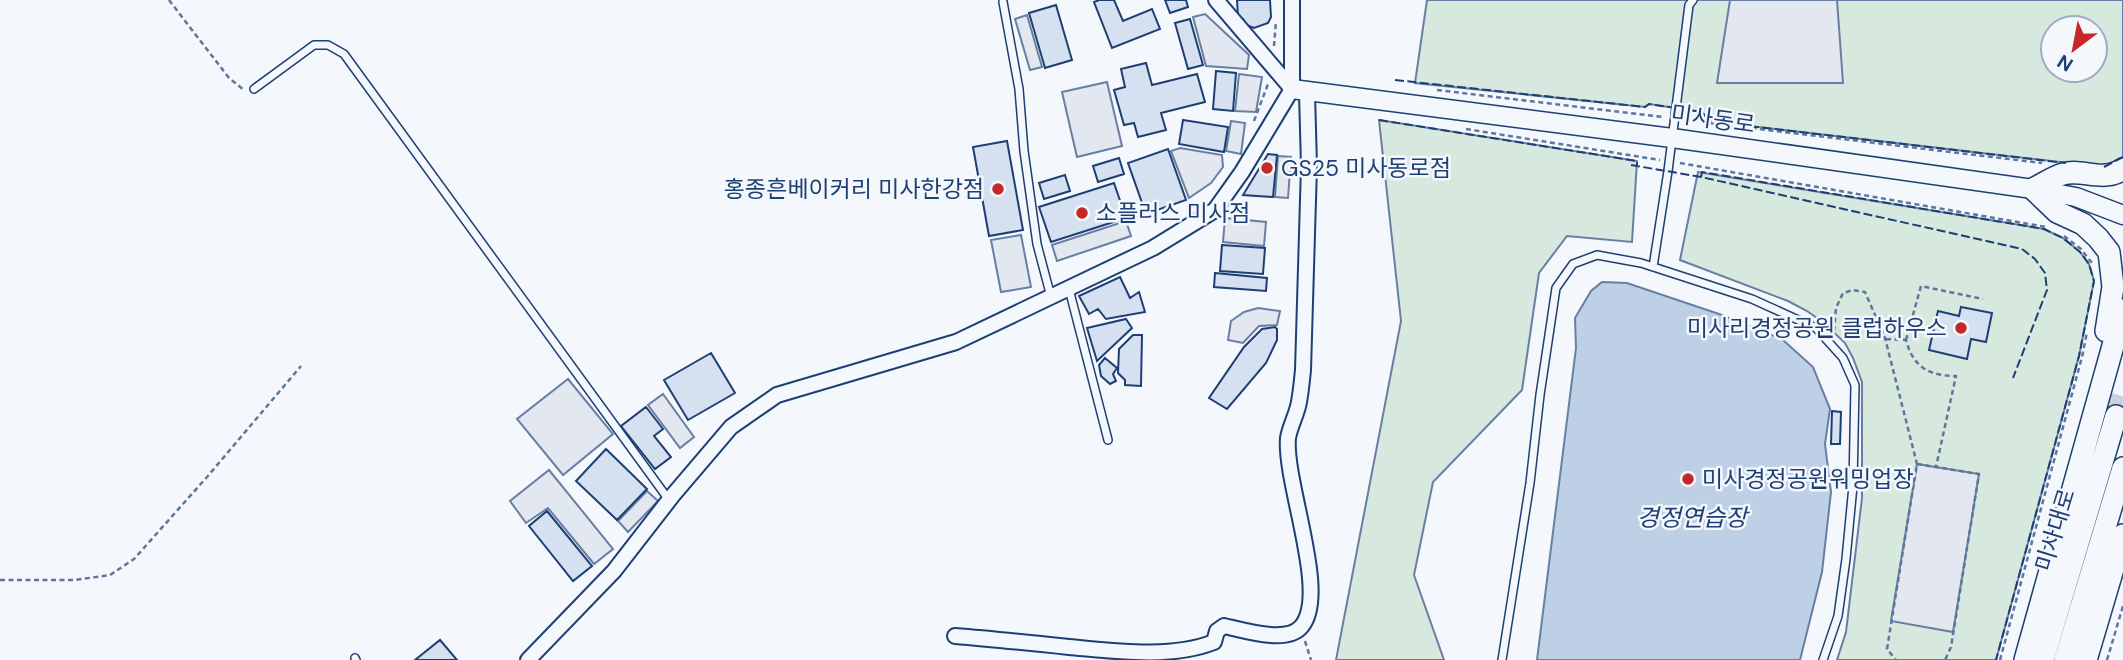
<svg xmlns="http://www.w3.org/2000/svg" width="2123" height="660" font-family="'DM Sans','Noto Sans KR',sans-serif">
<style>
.green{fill:#d7e8df;stroke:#687fa3;stroke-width:2;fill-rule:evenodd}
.parking{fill:#e3e8f0;stroke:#687fa3;stroke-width:2}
.water{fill:#bed0e5;stroke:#687fa3;stroke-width:2}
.building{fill:#d5e0f0;stroke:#1d3f73;stroke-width:2}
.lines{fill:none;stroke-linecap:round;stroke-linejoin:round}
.primary-tunnel{stroke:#c9d2e0;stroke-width:21;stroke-dasharray:21 10;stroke-linecap:butt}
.service-casing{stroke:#1d3f73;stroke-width:10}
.minor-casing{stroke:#1d3f73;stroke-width:18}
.tertiary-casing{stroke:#1d3f73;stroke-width:21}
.primary-casing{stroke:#1d3f73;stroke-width:24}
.path{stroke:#5e769c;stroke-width:2.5;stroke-dasharray:5 3.5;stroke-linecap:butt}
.service{stroke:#f4f7fb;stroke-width:7}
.minor{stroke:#f4f7fb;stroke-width:14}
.tertiary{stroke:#f4f7fb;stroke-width:18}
.primary{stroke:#f4f7fb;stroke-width:21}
.fence{stroke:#1d3f73;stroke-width:2;stroke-dasharray:9 3.5;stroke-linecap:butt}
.poi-dot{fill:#c62828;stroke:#f4f7fb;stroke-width:2.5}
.labels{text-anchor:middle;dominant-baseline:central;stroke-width:5;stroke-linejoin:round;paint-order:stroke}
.street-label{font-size:23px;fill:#1d3f73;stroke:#f4f7fb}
.poi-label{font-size:23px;fill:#1d3f73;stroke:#f4f7fb;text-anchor:start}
.water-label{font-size:24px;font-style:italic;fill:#1d3f73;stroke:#f4f7fb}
</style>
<rect width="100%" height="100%" fill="#f4f7fb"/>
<path class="green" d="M1427,0H2123V157L2103,167L1723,123L1708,120L1702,112L1649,104L1645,107L1415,83ZM2053,28H2095V70H2053Z
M1379,120L1637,161L1632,242L1567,236L1539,273L1522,390L1433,482L1414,575L1444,660H1336L1401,321Z
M1698,172L2044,229L2063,238L2080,252L2089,264L2094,281L2079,356L1996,660H1837L1846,632L1862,498V382L1853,358L1845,343L1824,323L1807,311L1788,301L1680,260Z"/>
<path class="parking" d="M1730,0H1837L1843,83H1717Z
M1205,14L1249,55L1247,69L1206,66L1193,17Z
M1027,15L1042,67L1030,70L1015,19Z
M1239,74L1262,77L1256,112L1235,111Z
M1107,82L1122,146L1077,157L1062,92Z
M1231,121L1245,123L1241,154L1226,151Z
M1180,148L1222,155L1223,167L1211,183L1189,198L1171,151Z
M1278,156L1291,157L1288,198L1275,197Z
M1225,218L1266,222L1264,246L1223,242Z
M1126,221L1131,236L1057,261L1052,245Z
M1021,235L1031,287L1001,292L991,240Z
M1258,308L1280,311L1277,325L1259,326L1243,343L1228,340L1231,321L1244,312Z
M568,379L613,434L563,475L517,419Z
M663,394L694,437L680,448L648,405Z
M1917,464L1979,474L1953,632L1891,621Z
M549,470L613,549L594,564L548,508L526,523L510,501Z
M647,491L658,501L628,532L618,521Z"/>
<path class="water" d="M1602,282L1627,283L1719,314L1782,339L1813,367L1830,409L1825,444L1831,492L1822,572L1800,660H1537L1576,348L1575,318L1591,291Z"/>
<path class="building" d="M1099,0H1114L1123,21L1152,9L1160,29L1112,48L1094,2Z
M1165,0H1186L1188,7L1170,13Z
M1237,0H1270L1271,17L1268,23L1254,28L1244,24L1243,19L1238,17Z
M1056,5L1072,60L1045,68L1029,13Z
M1190,19L1203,65L1188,69L1175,23Z
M1146,63L1152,85L1197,74L1205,102L1161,113L1166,130L1138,137L1134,123L1124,125L1114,90L1125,87L1121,69Z
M1216,71L1236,73L1233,111L1213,109Z
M1183,120L1228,127L1224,152L1179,144Z
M1007,141L1023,230L989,236L973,147Z
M1168,149L1186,200L1146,214L1128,163Z
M1268,154L1277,155L1273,197L1243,195Z
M1119,158L1124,174L1098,182L1093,166Z
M1065,175L1070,191L1044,199L1039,183Z
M1114,183L1126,218L1051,242L1039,207Z
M1222,245L1265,248L1263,274L1220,271Z
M1215,273L1267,278L1266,291L1214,287Z
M1120,277L1130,298L1139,292L1145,312L1106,319L1098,309L1089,314L1079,296Z
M1961,307L1992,313L1986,342L1971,339L1967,359L1929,350L1938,311L1959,316Z
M1126,319L1132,328L1097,361L1087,328Z
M1275,327L1277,329V340L1266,363L1227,409L1209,398L1244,347L1262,329Z
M1133,335H1142L1141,386L1125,385V380L1118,373L1119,349Z
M711,353L735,393L688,420L664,380Z
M1105,358L1117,368L1113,374L1116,381L1110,384L1101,376L1099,365Z
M646,407L663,429L654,436L671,457L655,469L621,426Z
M1832,411L1841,412L1840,444H1831Z
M606,449L647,489L617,520L576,481Z
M547,511L592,566L573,581L529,526Z
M440,640L457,660H415Z"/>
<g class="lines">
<path class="primary-tunnel" d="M2116,416L2123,392"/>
<g class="service-casing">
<path id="service" d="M1003,2L1019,89L1024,151L1037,244L1051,297
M254,89L314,45H328L344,54L669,500
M1653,267L1668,171L1689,5L1693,0
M1069,289L1108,440
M355,658L356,660
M1502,660L1530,483L1540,395L1556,288L1573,264L1597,255L1641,263L1752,299L1816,328L1843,358L1855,385L1853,486L1846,559L1838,616L1823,660"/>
</g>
<g class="minor-casing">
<path id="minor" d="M1216,0L1292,89
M955,636C993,639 1031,643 1069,647C1114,651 1171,659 1214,642L1217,631L1224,626C1243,630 1286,644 1301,627C1330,595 1284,483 1288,438C1290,426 1297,414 1299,402C1301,391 1302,380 1303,370L1309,166L1307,93
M528,660L614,571L673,495L731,427L777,395L956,342L1153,248L1215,210L1242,172L1292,89V0"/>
</g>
<g class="tertiary-casing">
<path id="tertiary" d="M1292,89L1672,138L2033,189L2076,197L2123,215"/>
</g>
<g class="primary-casing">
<path id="primary" d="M2106,331L2113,287L2109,252L2098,238L2083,224L2057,212L2033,189C2043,184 2053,177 2063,174C2081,168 2104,183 2123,169
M2025,660L2123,310
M2043,660L2116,416
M2065,660L2123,468
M2086,660L2123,535"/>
</g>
<path class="path" d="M169,0L229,78L244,90
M1274,46L1276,21
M1437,90L1663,117
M1684,120L2042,163
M1254,121L1268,84
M1466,129L1660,160
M1680,163L2046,227
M2064,236L2081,249L2092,263
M1834,331L1836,308L1843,293L1853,290L1865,292L1885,338L1917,464L1887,649L1896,660
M1886,339L1906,340C1913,367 1929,376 1956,376L1936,467
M1906,340L1921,286L1983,299
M1917,464L1979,474L1951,647L1945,660
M0,580H75L110,575L134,559L207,477L301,366
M1305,641L1311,660
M2000,660L2082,357L2087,332
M2107,660L2123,606"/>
<use href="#service" class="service"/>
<use href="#minor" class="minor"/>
<use href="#tertiary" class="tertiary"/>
<use href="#primary" class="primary"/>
<path class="fence" d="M1395,80L1645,107L1649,104L1702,112L1708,120L1723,123L2066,163
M1379,120L1637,161V166
M1631,165L1701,177L2022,249L2035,259L2045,273L2047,290L2013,378
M2104,167L2123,157
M1701,177L1702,172L2044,229L2063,238L2080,252L2089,264L2094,281L2079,356L1996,660"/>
</g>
<g class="poi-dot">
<circle cx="1267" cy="168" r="7"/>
<circle cx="998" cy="189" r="7"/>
<circle cx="1082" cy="213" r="7"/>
<circle cx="1961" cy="328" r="7"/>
<circle cx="1688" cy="479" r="7"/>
</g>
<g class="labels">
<g class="street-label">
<text transform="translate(1713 119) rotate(8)">미사동로</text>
<text transform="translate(2055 530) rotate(-73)">미사대로</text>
</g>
<g class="poi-label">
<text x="1281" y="168">GS25 미사동로점</text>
<text x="984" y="189" text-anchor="end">홍종흔베이커리 미사한강점</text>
<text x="1096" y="213">소플러스 미사점</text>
<text x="1947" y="328" text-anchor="end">미사리경정공원 클럽하우스</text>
<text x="1702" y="479">미사경정공원워밍업장</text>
</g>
<g class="water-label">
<text x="1692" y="517">경정연습장</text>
</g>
</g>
<g transform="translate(2074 49) rotate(212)"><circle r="33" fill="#f4f7fb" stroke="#9eadc5" stroke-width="2"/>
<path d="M0-5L12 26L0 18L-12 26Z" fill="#c62828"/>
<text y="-10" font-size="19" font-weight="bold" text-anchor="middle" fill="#1d3f73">N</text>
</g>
</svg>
